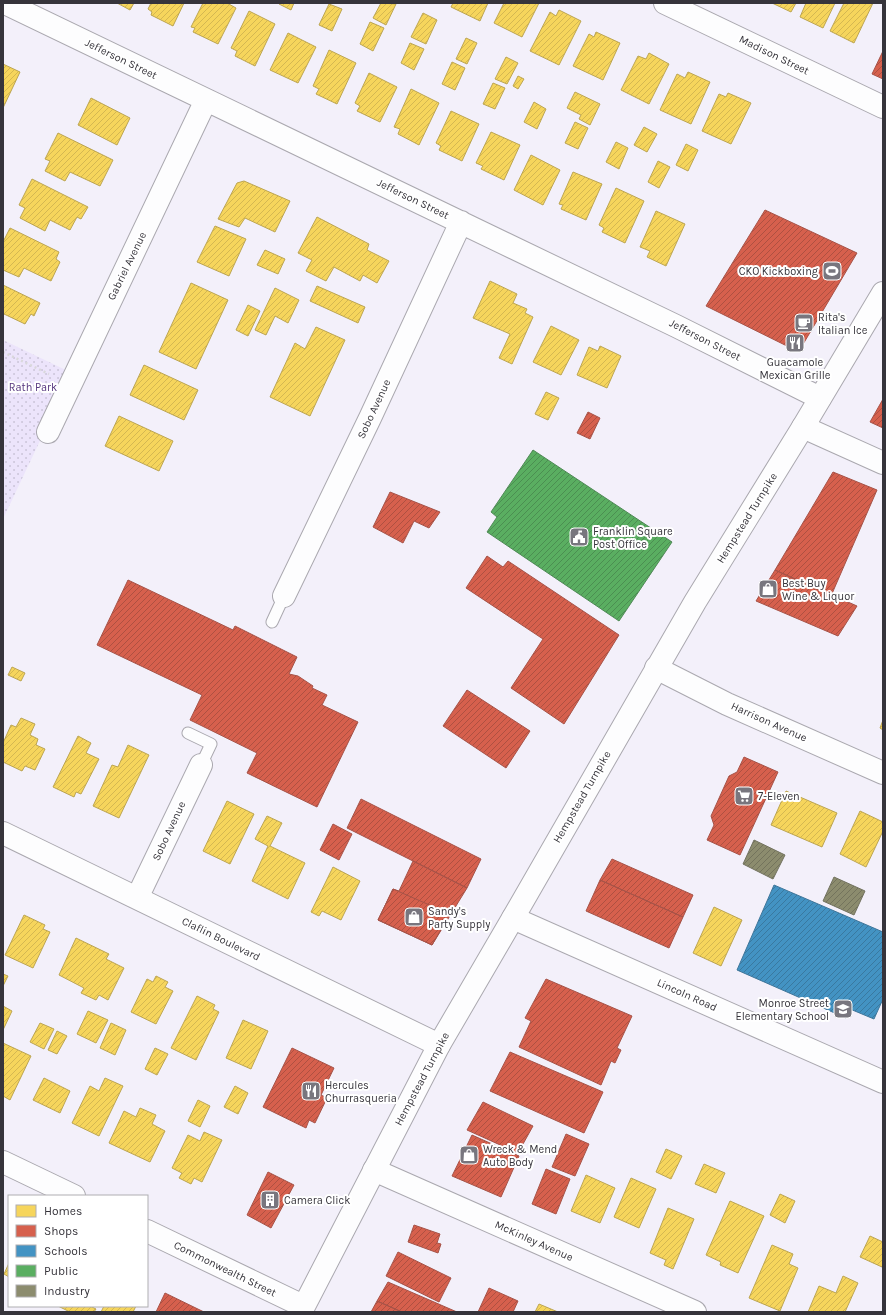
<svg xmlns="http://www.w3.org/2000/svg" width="886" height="1315" font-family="Karla,sans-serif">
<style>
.park{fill:url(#park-dots)}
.homes{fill:url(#homes-hatch);stroke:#bca552}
.shops{fill:url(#shops-hatch);stroke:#a65348}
.schools{fill:url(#schools-hatch);stroke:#3f769a}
.public{fill:url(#public-hatch);stroke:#4f8956}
.industry{fill:url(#industry-hatch);stroke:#72725f}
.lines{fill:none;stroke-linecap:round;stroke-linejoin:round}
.lane-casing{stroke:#aaa8af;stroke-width:13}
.street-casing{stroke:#aaa8af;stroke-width:24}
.primary-casing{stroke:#aaa8af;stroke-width:24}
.path{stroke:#d9d8db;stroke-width:2.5;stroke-dasharray:2 3;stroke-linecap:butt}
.lane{stroke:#fdfdfe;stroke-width:11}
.street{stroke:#fdfdfe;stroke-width:22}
.primary{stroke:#fdfdfe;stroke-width:22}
.labels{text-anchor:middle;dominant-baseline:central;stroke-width:4;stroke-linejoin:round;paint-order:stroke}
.street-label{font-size:11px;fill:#36343b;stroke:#fff}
.poi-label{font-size:11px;fill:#36343b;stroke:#fff;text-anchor:start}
.park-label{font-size:11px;fill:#54347d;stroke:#fff}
</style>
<defs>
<pattern id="park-dots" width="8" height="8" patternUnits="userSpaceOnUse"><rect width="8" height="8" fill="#ece4fb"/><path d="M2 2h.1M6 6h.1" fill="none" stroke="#cbc4d8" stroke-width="1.8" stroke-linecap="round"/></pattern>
<pattern id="homes-hatch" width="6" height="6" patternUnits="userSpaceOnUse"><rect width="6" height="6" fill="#f6d55c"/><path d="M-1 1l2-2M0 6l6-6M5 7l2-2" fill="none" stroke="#d4b751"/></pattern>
<pattern id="shops-hatch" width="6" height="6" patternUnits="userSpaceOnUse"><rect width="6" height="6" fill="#d6604d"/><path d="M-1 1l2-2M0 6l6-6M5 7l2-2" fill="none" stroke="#ae5041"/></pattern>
<pattern id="schools-hatch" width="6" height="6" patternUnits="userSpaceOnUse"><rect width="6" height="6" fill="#4393c3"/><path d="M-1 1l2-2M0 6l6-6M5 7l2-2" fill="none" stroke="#3979a0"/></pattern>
<pattern id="public-hatch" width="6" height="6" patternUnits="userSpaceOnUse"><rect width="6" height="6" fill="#5aae61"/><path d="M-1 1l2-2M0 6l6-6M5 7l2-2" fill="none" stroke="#4b8e51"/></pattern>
<pattern id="industry-hatch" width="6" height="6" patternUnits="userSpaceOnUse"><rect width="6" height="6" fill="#8c8c6e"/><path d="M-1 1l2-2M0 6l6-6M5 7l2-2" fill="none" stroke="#73735c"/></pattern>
</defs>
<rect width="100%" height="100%" fill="#f3f0fa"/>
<path class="park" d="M3,340L72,373L3,519Z"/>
<path class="homes" d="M117,3H134L130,10Z
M151,3H184L173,26L151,15L152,12L148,9Z
M203,3H227L236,8L218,44L193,32L195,28L191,27Z
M279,3H294L291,10L279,4Z
M381,3L396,4L386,25L373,18Z
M453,3H488L480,21L451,7Z
M504,3H539L522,37L494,23Z
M772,3H796L791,12Z
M806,3H835L823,28L800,17Z
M844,3H873L854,43L830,31Z
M329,4L342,9L332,31L319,25Z
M559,10L581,21L559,65L530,51L550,12L556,16Z
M249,11L275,24L255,66L235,56L237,51L231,48Z
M423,13L437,20L426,44L411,37Z
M370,22L384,28L373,51L360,44Z
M596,32L620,43L603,80L573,66L589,34L594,37Z
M288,33L316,47L298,83L270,70Z
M466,38L477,43L467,64L456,59Z
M410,43L424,49L414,70L401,63Z
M329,50L356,63L337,104L316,94L319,89L313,86Z
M649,53L669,64L649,104L621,90L638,56L646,59Z
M506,57L518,63L507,84L495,79Z
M452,62L465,68L455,90L442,84Z
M3,64L20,72L3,108Z
M688,72L710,82L691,124L660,110L677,74L685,78Z
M369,73L397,87L380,122L357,111L360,106L355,103Z
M518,76L524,79L518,89L513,86Z
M493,83L505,88L495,109L483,104Z
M411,89L439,103L419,145L398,134L400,129L394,127Z
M575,92L600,104L590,125L579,119L581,115L567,108Z
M728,93L751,103L731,144L702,131L719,94L726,97Z
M91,98L130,118L117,145L78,125Z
M534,102L546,109L537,129L524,122Z
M451,111L479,124L462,161L439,150L441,146L436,143Z
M575,122L588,128L578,149L565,143Z
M644,127L657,134L647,152L634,145Z
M491,132L520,145L504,180L481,169L483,166L476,163Z
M58,133L113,160L100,186L70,172L65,181L45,171L50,161L45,159Z
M616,142L628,148L619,169L606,162Z
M686,144L698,150L688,171L676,165Z
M531,155L560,170L543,205L514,190Z
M658,161L670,167L659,188L648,182Z
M573,172L602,184L586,220L561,209L563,205L559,204Z
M32,179L88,207L81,219L77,217L70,230L50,220L45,231L20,218L25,208L19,205Z
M244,181L290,201L275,232L245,218L239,227L218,219L237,183Z
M616,188L644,201L625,243L602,232L604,228L599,225Z
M656,211L685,224L666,266L647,257L650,251L640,247Z
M317,217L369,244L367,250L389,261L377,283L363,275L360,281L334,267L326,281L306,271L312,260L298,253Z
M215,226L246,239L229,276L197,262Z
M10,228L59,252L56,259L60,262L51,281L24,268L19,277L3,270V242Z
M265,250L285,259L278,274L257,265Z
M490,281L517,294L513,303L527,309L525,313L533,317L512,364L499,358L510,334L473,318Z
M191,283L228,300L196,369L159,352Z
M3,285L40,303L34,316L31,314L25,324L4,314L3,316Z
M317,286L365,307L358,323L310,301Z
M275,288L299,300L288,323L275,316L266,335L255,330Z
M248,305L260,311L248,336L236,330Z
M551,326L579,340L561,375L533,362Z
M316,327L345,340L310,416L270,397L295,343L305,349Z
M600,346L621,356L607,388L577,375L589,347L598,351Z
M144,365L198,390L184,420L130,395Z
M546,392L559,398L548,420L535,414Z
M119,416L173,441L159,471L105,446Z
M12,667L25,673L21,681L8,675Z
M21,718L35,724L30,735L38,739L36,745L45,749L35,770L25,766L22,771L3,762V743L11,725L16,727Z
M883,720V730L880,728Z
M78,736L91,743L86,753L99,759L81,794L76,792L74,797L53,787Z
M128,745L149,755L119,818L93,806L112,765L118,767Z
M786,791L837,813L822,847L771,825Z
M227,801L254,814L230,864L203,851Z
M860,811L883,822V831L866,867L840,854Z
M267,816L282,823L270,846L305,863L288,899L252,881L268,846L255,839Z
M333,867L360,881L341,920L322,911L319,916L311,912Z
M714,907L742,920L721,966L693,953Z
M24,915L45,925L43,929L50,932L33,968L5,955Z
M76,938L109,954L106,959L124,968L108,1000L99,995L96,1000L81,993L84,988L59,975Z
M3,974L8,976L3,986Z
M156,976L168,982L165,987L173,991L156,1024L131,1012L147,979L153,982Z
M197,996L215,1005L213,1009L219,1012L196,1060L171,1048Z
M3,1006L12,1011L3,1030Z
M88,1011L108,1020L96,1043L77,1034Z
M243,1020L268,1031L251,1069L226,1058Z
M40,1023L54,1029L44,1049L30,1042Z
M111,1023L126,1030L115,1055L100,1048Z
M57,1031L67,1036L57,1054L48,1050Z
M3,1043L31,1056L10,1100L3,1096Z
M155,1048L168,1054L157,1075L145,1069Z
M44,1078L70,1091L60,1113L33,1100Z
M105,1078L123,1086L99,1136L72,1123L90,1086L99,1091Z
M235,1086L248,1093L238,1114L224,1107Z
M198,1100L210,1106L200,1127L188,1121Z
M140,1108L156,1115L152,1124L165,1131L150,1162L109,1143L124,1111L136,1117Z
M204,1132L222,1140L202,1182L194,1178L191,1184L179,1178L182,1173L172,1168L188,1135L200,1141Z
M666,1149L682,1156L671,1179L656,1172Z
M704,1164L725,1173L716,1193L695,1184Z
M586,1175L615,1188L600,1223L571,1211Z
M631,1178L656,1189L639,1228L614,1217Z
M780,1194L795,1201L785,1223L770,1215Z
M730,1201L764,1216L738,1273L720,1265L721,1262L706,1255Z
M668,1208L694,1219L673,1269L664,1265L666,1260L650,1253Z
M870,1236L883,1242V1264L882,1267L860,1257Z
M772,1245L793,1254L789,1264L798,1268L780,1311L749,1298Z
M9,1263V1277L4,1274Z
M843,1276L858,1283L845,1312H808L819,1286L836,1293Z
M539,1304L558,1312H535Z
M58,1306H90L96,1309L94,1312H70Z
M104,1306H136L133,1312H101Z"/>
<path class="shops" d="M883,51V79L872,74Z
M765,210L857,253L802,346L793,349L706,306Z
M883,399V428L870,422Z
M588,412L600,418L590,439L577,433Z
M833,472L877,490L831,596L775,570Z
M390,492L440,512L429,528L414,521L403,543L373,527Z
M487,556L503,567L508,561L619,635L564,724L511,688L543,639L466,588Z
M775,570L857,606L838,636L756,601Z
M128,580L233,630L235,626L297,657L289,674L298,676L313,686L312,688L327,695L322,705L358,722L317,807L247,773L257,753L190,720L202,695L97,645Z
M467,690L530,731L506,768L443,726Z
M744,757L778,772L740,855L707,840L714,825L711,816L729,776L737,772Z
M361,799L481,859L467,888L347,828Z
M333,824L352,834L339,860L320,850Z
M612,859L693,895L683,917L600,880Z
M413,861L467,888L432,945L378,920L393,889L399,891Z
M600,880L683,917L669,948L586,911Z
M393,889L450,914L432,945L378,920Z
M546,979L632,1016L617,1048L621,1050L615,1063L611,1061L601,1085L519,1047L531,1021L525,1018Z
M292,1048L334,1068L321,1095L327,1098L315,1123L309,1120L306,1128L263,1107Z
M510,1052L603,1092L584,1133L490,1091Z
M483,1102L533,1126L518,1153L467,1130Z
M566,1134L589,1144L575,1176L552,1167Z
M472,1135L519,1156L501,1197L452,1176Z
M546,1169L570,1179L556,1214L532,1204Z
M268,1172L294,1185L271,1228L247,1215Z
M414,1225L440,1234L437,1243L441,1244L438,1253L408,1242Z
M398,1252L451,1278L439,1302L386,1276Z
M388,1282L457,1312H402L377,1301Z
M489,1288L518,1301L513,1312H478Z
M165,1293L204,1312H156Z
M377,1301L402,1312H371Z"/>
<path class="schools" d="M774,885L883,932V999L874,1019L850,1009L846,1018L737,970Z"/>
<path class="public" d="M533,450L672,542L619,621L487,532L497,517L491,512Z"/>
<path class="industry" d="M754,840L785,855L773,879L743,864Z
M834,877L865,891L854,915L823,901Z"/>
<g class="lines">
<g class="lane-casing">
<path id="lane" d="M272,622L284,596
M188,733L211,744L201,765"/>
</g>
<g class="street-casing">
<path id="street" d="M5,3L676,326L820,398
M665,3L883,107
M803,427L883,463
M48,432L206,100
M284,596L370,418L461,222
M656,668L727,704L883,773
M3,833L439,1045
M137,898L201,765
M513,918L883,1082
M3,1162L74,1196
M374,1170L695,1312
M147,1231L303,1306"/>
</g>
<g class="primary-casing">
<path id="primary" d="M301,1312L439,1045L513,918L695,602L803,427L883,293"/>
</g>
<path class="path" d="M3,352L49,374"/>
<use href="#lane" class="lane"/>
<use href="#street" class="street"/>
<use href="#primary" class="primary"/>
</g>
<defs>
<g id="stadium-square" transform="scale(1)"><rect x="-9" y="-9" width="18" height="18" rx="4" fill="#78767e" stroke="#fff"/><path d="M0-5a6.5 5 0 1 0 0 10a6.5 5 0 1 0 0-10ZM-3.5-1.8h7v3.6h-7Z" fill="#fff"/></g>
<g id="cafe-square" transform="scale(1)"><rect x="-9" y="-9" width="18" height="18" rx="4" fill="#78767e" stroke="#fff"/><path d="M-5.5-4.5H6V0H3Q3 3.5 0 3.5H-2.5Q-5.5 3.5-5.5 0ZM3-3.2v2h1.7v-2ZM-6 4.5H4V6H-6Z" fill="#fff"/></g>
<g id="restaurant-square" transform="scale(1)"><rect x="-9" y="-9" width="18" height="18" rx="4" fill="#78767e" stroke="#fff"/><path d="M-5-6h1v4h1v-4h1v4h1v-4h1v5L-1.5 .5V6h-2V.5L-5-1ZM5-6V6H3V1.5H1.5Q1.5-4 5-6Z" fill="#fff"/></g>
<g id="civic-square" transform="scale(1)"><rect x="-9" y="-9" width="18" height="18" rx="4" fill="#78767e" stroke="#fff"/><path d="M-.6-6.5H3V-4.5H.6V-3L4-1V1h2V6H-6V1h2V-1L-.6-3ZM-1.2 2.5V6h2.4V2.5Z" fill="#fff"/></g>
<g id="shop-square" transform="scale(1)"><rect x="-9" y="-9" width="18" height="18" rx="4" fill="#78767e" stroke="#fff"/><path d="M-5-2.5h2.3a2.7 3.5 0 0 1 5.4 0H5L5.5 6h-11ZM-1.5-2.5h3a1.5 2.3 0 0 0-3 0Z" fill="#fff"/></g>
<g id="supermarket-square" transform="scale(1)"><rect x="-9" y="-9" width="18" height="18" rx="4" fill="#78767e" stroke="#fff"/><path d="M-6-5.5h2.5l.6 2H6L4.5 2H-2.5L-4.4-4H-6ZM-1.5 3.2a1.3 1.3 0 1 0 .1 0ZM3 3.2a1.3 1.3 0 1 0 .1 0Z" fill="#fff"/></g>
<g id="school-square" transform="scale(1)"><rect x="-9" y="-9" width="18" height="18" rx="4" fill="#78767e" stroke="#fff"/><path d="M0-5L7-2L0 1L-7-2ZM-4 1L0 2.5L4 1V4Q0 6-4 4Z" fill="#fff"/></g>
<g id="building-square" transform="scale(1)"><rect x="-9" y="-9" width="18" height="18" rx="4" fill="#78767e" stroke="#fff"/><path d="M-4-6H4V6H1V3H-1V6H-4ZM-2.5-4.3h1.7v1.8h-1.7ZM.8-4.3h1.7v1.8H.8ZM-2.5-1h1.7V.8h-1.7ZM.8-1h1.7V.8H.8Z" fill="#fff"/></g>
</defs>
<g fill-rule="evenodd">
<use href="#stadium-square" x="832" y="271"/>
<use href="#cafe-square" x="804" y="323"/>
<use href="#restaurant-square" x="795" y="343"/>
<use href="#civic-square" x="579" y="537"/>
<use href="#shop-square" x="768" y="589"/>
<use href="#supermarket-square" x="744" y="796"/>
<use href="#shop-square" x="414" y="917"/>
<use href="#school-square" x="843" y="1009"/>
<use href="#restaurant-square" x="311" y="1091"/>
<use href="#shop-square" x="469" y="1155"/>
<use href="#building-square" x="270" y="1200"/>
</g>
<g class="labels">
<g class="street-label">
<text transform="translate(774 55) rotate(26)">Madison Street</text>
<text transform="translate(121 59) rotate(26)">Jefferson Street</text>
<text transform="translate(413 199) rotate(26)">Jefferson Street</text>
<text transform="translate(127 266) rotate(-64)">Gabriel Avenue</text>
<text transform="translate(705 340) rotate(27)">Jefferson Street</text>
<text transform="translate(374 409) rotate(-65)">Sobo Avenue</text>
<text transform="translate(747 518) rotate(-58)">Hempstead Turnpike</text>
<text transform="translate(769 722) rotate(24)">Harrison Avenue</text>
<text transform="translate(582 797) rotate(-60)">Hempstead Turnpike</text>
<text transform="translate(169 831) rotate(-65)">Sobo Avenue</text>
<text transform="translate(221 939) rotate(26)">Claflin Boulevard</text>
<text transform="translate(687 995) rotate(24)">Lincoln Road</text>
<text transform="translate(422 1079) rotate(-62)">Hempstead Turnpike</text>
<text transform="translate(534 1241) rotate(24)">McKinley Avenue</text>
<text transform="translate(225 1269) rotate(26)">Commonwealth Street</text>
</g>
<g class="poi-label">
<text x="818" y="271" text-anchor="end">CKO Kickboxing</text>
<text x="818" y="317">Rita's<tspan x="818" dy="13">Italian Ice</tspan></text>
<text x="795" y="362" text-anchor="middle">Guacamole<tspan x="795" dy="13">Mexican Grille</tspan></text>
<text x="593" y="531">Franklin Square<tspan x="593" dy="13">Post Office</tspan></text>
<text x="782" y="583">Best Buy<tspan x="782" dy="13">Wine &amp; Liquor</tspan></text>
<text x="758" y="796">7-Eleven</text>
<text x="428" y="911">Sandy's<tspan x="428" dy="13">Party Supply</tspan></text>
<text x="829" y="1003" text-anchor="end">Monroe Street<tspan x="829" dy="13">Elementary School</tspan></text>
<text x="325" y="1085">Hercules<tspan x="325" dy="13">Churrasqueria</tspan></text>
<text x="483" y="1149">Wreck &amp; Mend<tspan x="483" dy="13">Auto Body</tspan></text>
<text x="284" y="1200">Camera Click</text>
</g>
<g class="park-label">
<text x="33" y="387">Rath Park</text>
</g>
</g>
<rect width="886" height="1315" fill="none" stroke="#36343b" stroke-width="8"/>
<rect x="8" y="1195" width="140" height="112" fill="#ffffff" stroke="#afaeb1"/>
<rect x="16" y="1205" width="20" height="12" fill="#f6d55c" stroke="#afaeb1"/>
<text x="44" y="1215" font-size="12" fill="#36343b">Homes</text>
<rect x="16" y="1225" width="20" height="12" fill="#d6604d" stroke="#afaeb1"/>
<text x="44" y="1235" font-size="12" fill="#36343b">Shops</text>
<rect x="16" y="1245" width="20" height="12" fill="#4393c3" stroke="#afaeb1"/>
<text x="44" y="1255" font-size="12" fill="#36343b">Schools</text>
<rect x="16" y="1265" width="20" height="12" fill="#5aae61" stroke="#afaeb1"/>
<text x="44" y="1275" font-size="12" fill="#36343b">Public</text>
<rect x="16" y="1285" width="20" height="12" fill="#8c8c6e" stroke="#afaeb1"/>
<text x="44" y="1295" font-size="12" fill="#36343b">Industry</text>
</svg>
